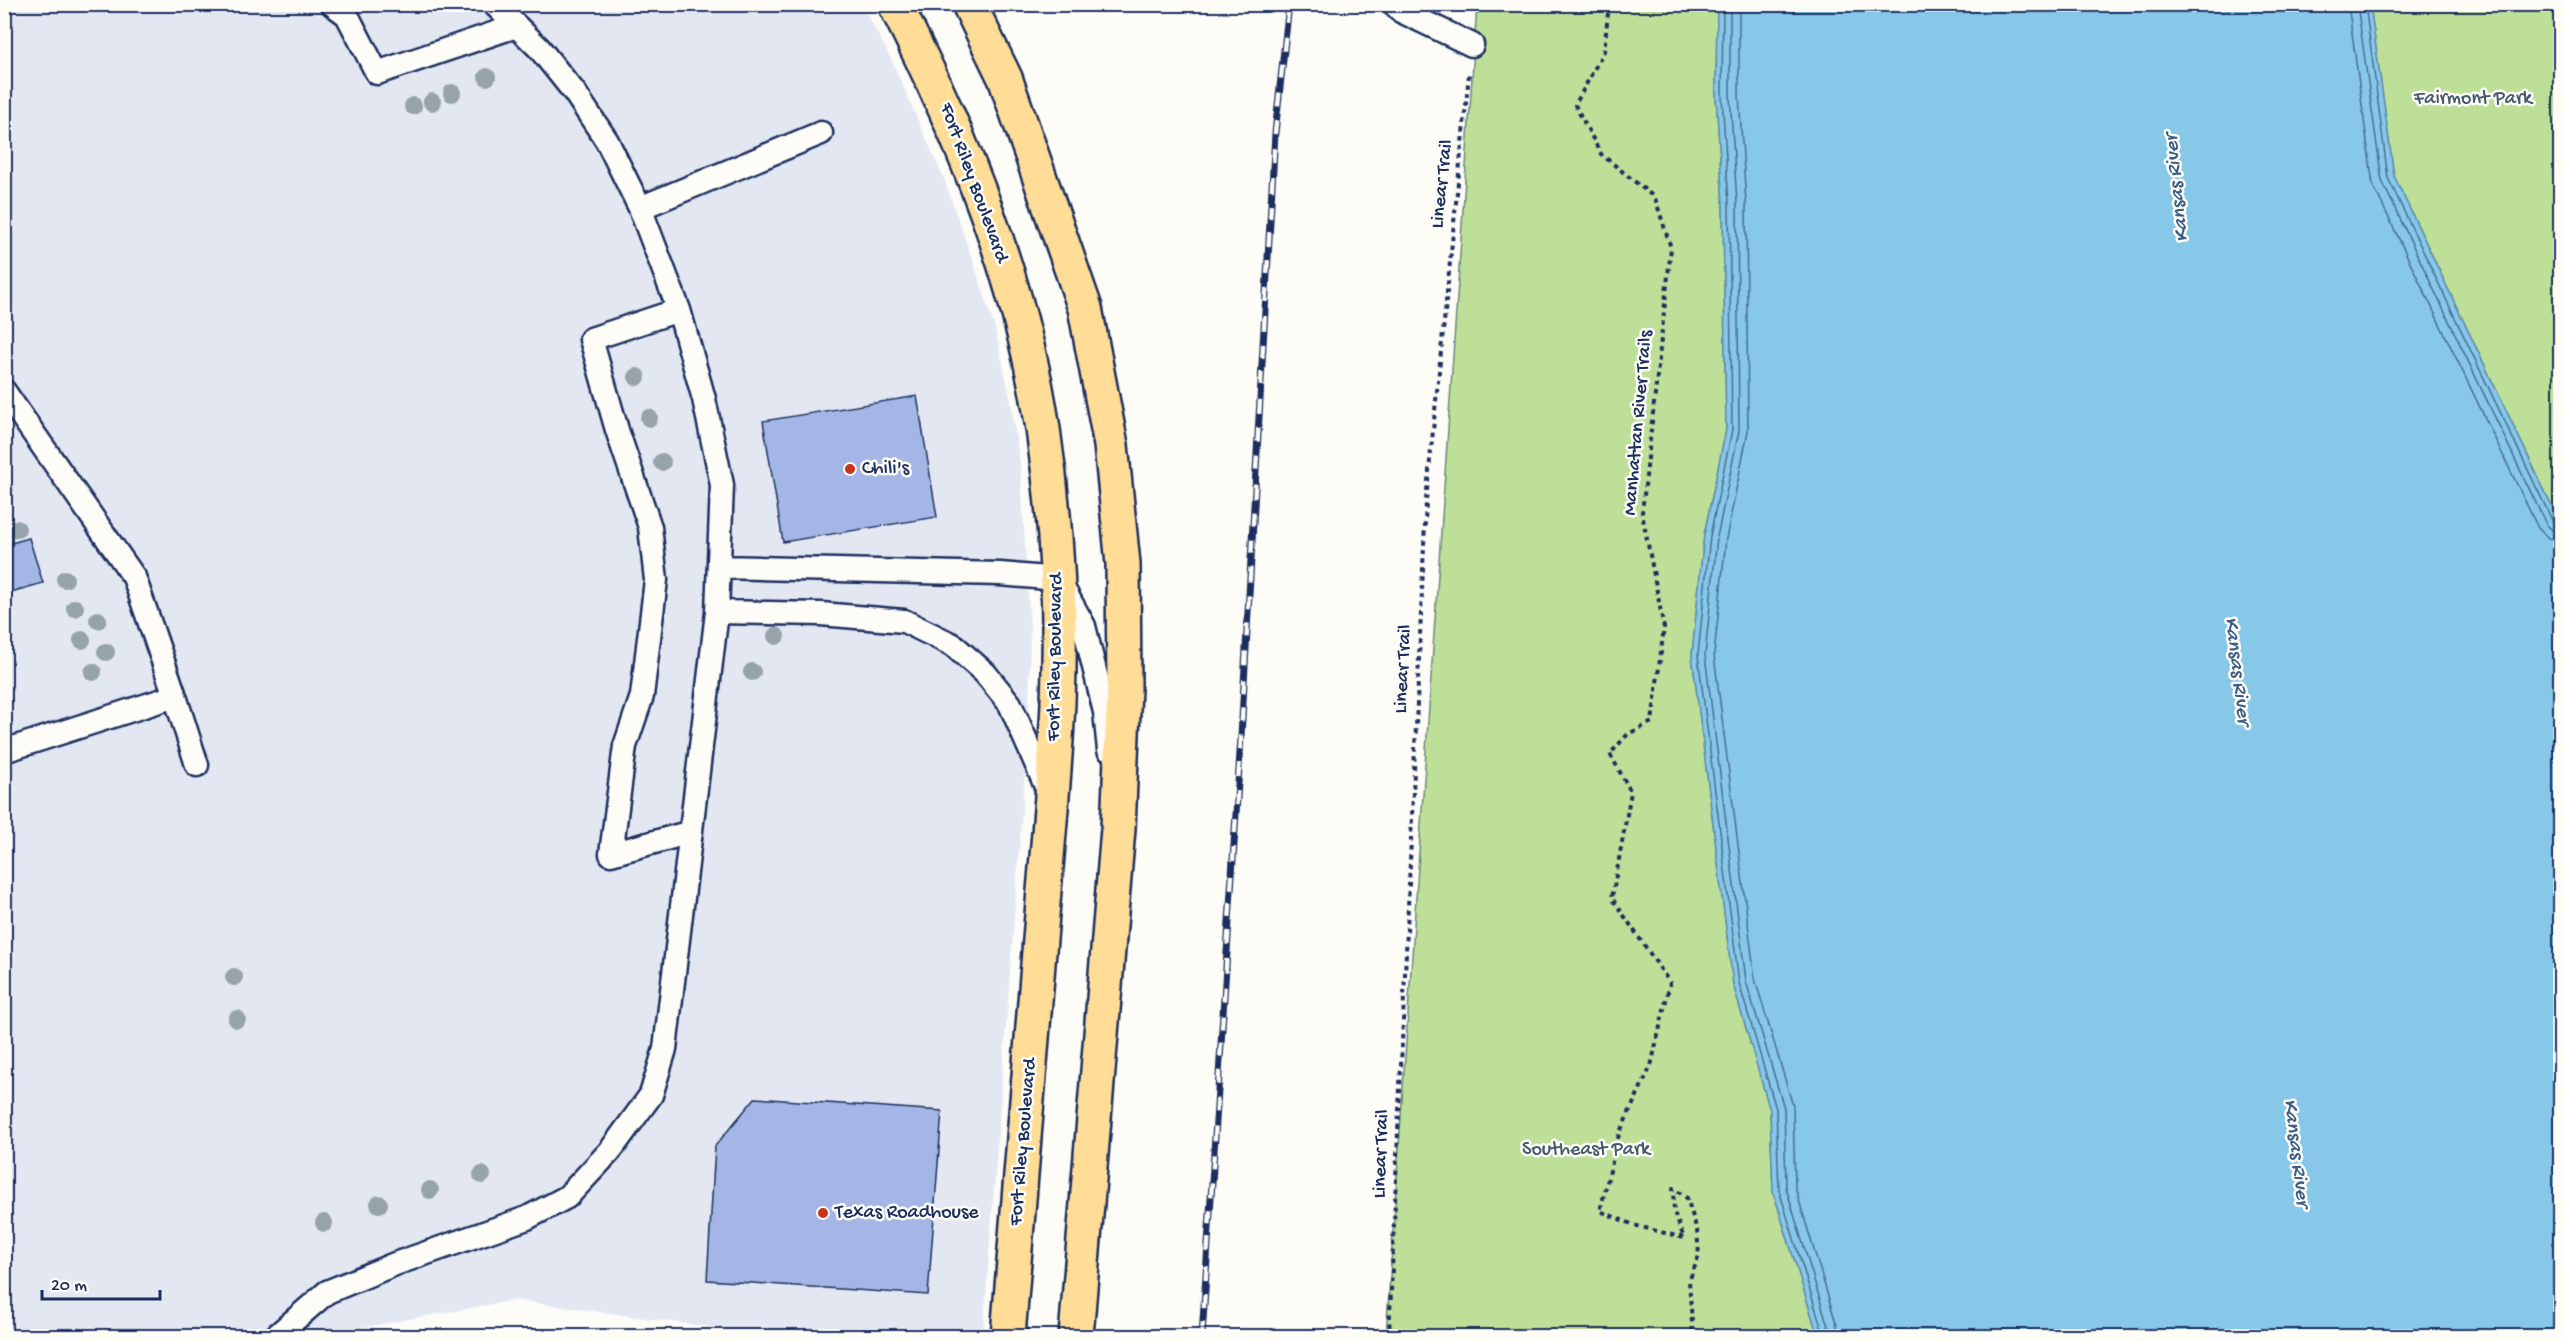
<svg xmlns="http://www.w3.org/2000/svg" width="2565" height="1341" font-family="'Gochi Hand',sans-serif">
<style>
.built{fill:#e2e7f2}
.green{fill:#bedf98;stroke:#6c877b;stroke-width:1.5}
.water{fill:#87c8e8;stroke:#5c8bb1;stroke-width:1.5}
.lines{fill:none;stroke-linecap:round;stroke-linejoin:round}
.shore{stroke:#466c95;stroke-width:1.5}
.building{fill:#a4b6e5;stroke:#1b2f5e;stroke-width:1.5}
.service-casing{stroke:#1b2f5e;stroke-width:27}
.trunk-casing{stroke:#1b2f5e;stroke-width:38}
.path{stroke:#1b2f5e;stroke-width:4;stroke-dasharray:4.5 4.5;stroke-linecap:butt}
.service{stroke:#fdfcf7;stroke-width:22}
.trunk{stroke:#ffdd96;stroke-width:33}
.rail-casing{stroke:#1b2f5e;stroke-width:7}
.rail{stroke:#fdfcf7;stroke-width:4.5;stroke-dasharray:14;stroke-linecap:butt}
.tree{fill:#97a3ab}
.poi-dot{fill:#c8321e;stroke:#fdfcf7;stroke-width:2}
.labels{text-anchor:middle;dominant-baseline:central;stroke-width:5;stroke-linejoin:round;paint-order:stroke}
.park-label{font-size:20px;fill:#445b6c;stroke:#fdfcf7}
.street-label{font-size:20px;fill:#1b2f5e;stroke:#fdfcf7}
.poi-label{font-size:20px;fill:#1b2f5e;stroke:#fdfcf7;text-anchor:start}
.water-label{font-size:21px;font-style:italic;fill:#3b5d87;stroke:#fdfcf7}
</style>
<rect width="100%" height="100%" fill="#fdfcf7"/>
<filter id="ink" filterUnits="userSpaceOnUse"><feTurbulence type="fractalNoise" baseFrequency=".0167" numOctaves="2"/><feDisplacementMap in="SourceGraphic" scale="12" xChannelSelector="R" yChannelSelector="G"/><feConvolveMatrix kernelMatrix="1 2 1 2 8 2 1 2 1" color-interpolation-filters="sRGB"/></filter>
<g filter="url(#ink)">
<path class="built" d="M5,5H862L890,57L944,179L974,264L995,328L1010,397L1020,463L1030,627L1029,716L983,1336H775L515,1300L344,1331L338,1336H5Z"/>
<path class="green" d="M1477,5H1717L1716,96L1723,204L1726,430L1704,535L1692,655L1733,984L1770,1110L1773,1191L1818,1336H1386Z
M2370,5H2560V523L2394,176Z"/>
<path class="water" d="M1717,5H2370L2394,176L2560,523V1336H1818L1773,1191L1770,1110L1733,984L1692,655L1704,535L1726,430L1723,204L1716,96Z"/>
<g class="lines">
<path class="shore" d="M1723,4L1722,96L1729,204L1732,430L1710,536L1698,655L1739,983L1776,1109L1779,1190L1824,1336
M1730,4V96L1737,203L1739,431L1717,537L1705,655L1746,981L1784,1108L1786,1188L1831,1336
M1739,4V96L1746,203L1748,431L1726,539L1714,655L1755,979L1793,1106L1795,1187L1840,1336
M2348,4L2373,185L2538,528L2548,538L2560,541
M2357,4L2382,181L2546,524L2552,530L2560,532
M2365,4L2388,178L2552,520L2560,524"/>
</g>
<path class="building" d="M917,396L937,517L783,542L763,421Z
M29,538L43,583L4,594V545Z
M755,1098L942,1111L928,1295L707,1280L715,1146Z"/>
<g class="lines">
<g class="service-casing">
<path id="service" d="M332,4L347,15L377,73L516,26
M1394,4L1401,11L1472,45
M640,208L821,133
M679,310L591,339L617,430L650,527L656,580L642,696L625,746L611,854L691,832
M4,391L134,577L175,696L4,751
M719,567L1000,574L1058,579L1084,626L1105,712L1109,750
M717,612L821,614L904,621L953,645L985,673L1010,704L1049,793
M175,696L197,765
M276,1336L327,1292L395,1264L527,1218L567,1197L610,1151L651,1095L665,1049L717,612L722,485L704,399L679,310L640,208L607,141L575,93L539,48L494,4"/>
</g>
<g class="trunk-casing">
<path id="trunk" d="M895,4C963,138 1021,280 1043,429C1056,519 1062,611 1058,702C1055,777 1047,852 1041,927C1030,1064 1019,1200 1008,1336
M969,4L1005,78L1085,308L1111,445L1123,564L1124,688L1118,829L1076,1336"/>
</g>
<path class="path" d="M1609,4L1604,51L1575,105L1601,154L1655,198L1671,248L1642,513L1664,628L1652,722L1628,734L1610,754L1631,792L1612,898L1670,983L1651,1066L1619,1134L1600,1211L1634,1225L1684,1238L1674,1212L1673,1188L1687,1198L1697,1230L1699,1256L1689,1281L1693,1336
M1477,13L1479,4
M1389,1336L1426,500L1469,74"/>
<use href="#service" class="service"/>
<use href="#trunk" class="trunk"/>
<g class="rail-casing">
<path id="rail" d="M1202,1336L1241,737L1275,133L1289,4"/>
</g>
<use href="#rail" class="rail"/>
</g>
<g class="tree">
<circle cx="487" cy="77" r="9"/>
<circle cx="452" cy="93" r="9"/>
<circle cx="432" cy="102" r="9"/>
<circle cx="413" cy="106" r="9"/>
<circle cx="637" cy="377" r="9"/>
<circle cx="649" cy="418" r="9"/>
<circle cx="662" cy="462" r="9"/>
<circle cx="17" cy="529" r="9"/>
<circle cx="65" cy="579" r="9"/>
<circle cx="75" cy="608" r="9"/>
<circle cx="98" cy="620" r="9"/>
<circle cx="776" cy="636" r="9"/>
<circle cx="82" cy="640" r="9"/>
<circle cx="106" cy="652" r="9"/>
<circle cx="93" cy="672" r="9"/>
<circle cx="752" cy="672" r="9"/>
<circle cx="234" cy="977" r="9"/>
<circle cx="237" cy="1019" r="9"/>
<circle cx="482" cy="1175" r="9"/>
<circle cx="430" cy="1190" r="9"/>
<circle cx="379" cy="1204" r="9"/>
<circle cx="324" cy="1223" r="9"/>
</g>
</g>
<g class="poi-dot">
<circle cx="850" cy="469" r="6"/>
<circle cx="823" cy="1213" r="6"/>
</g>
<g class="labels">
<g class="park-label">
<text x="2473" y="99">Fairmont Park</text>
<text x="1586" y="1150">Southeast Park</text>
</g>
<g class="street-label">
<text transform="translate(973 183) rotate(70)">Fort Riley Boulevard</text>
<text transform="translate(1443 184) rotate(-84)">Linear Trail</text>
<text transform="translate(1639 423) rotate(-85)">Manhattan River Trails</text>
<text transform="translate(1056 657) rotate(-89)">Fort Riley Boulevard</text>
<text transform="translate(1404 669) rotate(-87)">Linear Trail</text>
<text transform="translate(1024 1142) rotate(-85)">Fort Riley Boulevard</text>
<text transform="translate(1382 1154) rotate(-88)">Linear Trail</text>
</g>
<g class="poi-label">
<text x="862" y="469">Chili's</text>
<text x="835" y="1213">Texas Roadhouse</text>
</g>
<g class="water-label">
<text transform="translate(2178 188) rotate(-96)">Kansas River</text>
<text transform="translate(2236 671) rotate(83)">Kansas River</text>
<text transform="translate(2295 1153) rotate(83)">Kansas River</text>
</g>
</g>
<rect width="2565" height="1341" fill="none" stroke="#fdfcf7" stroke-width="24"/>
<rect x="12" y="12" width="2541" height="1317" fill="none" stroke="#1b2f5e" stroke-width="2" filter="url(#ink)"/>
<path d="M42 1290v9h118v-9" fill="none" stroke="#1b2f5e" stroke-width="3"/>
<text x="51" y="1290" font-size="18" fill="#1b2f5e" stroke="#fdfcf7" stroke-width="4.5" paint-order="stroke">20 m</text>
</svg>
